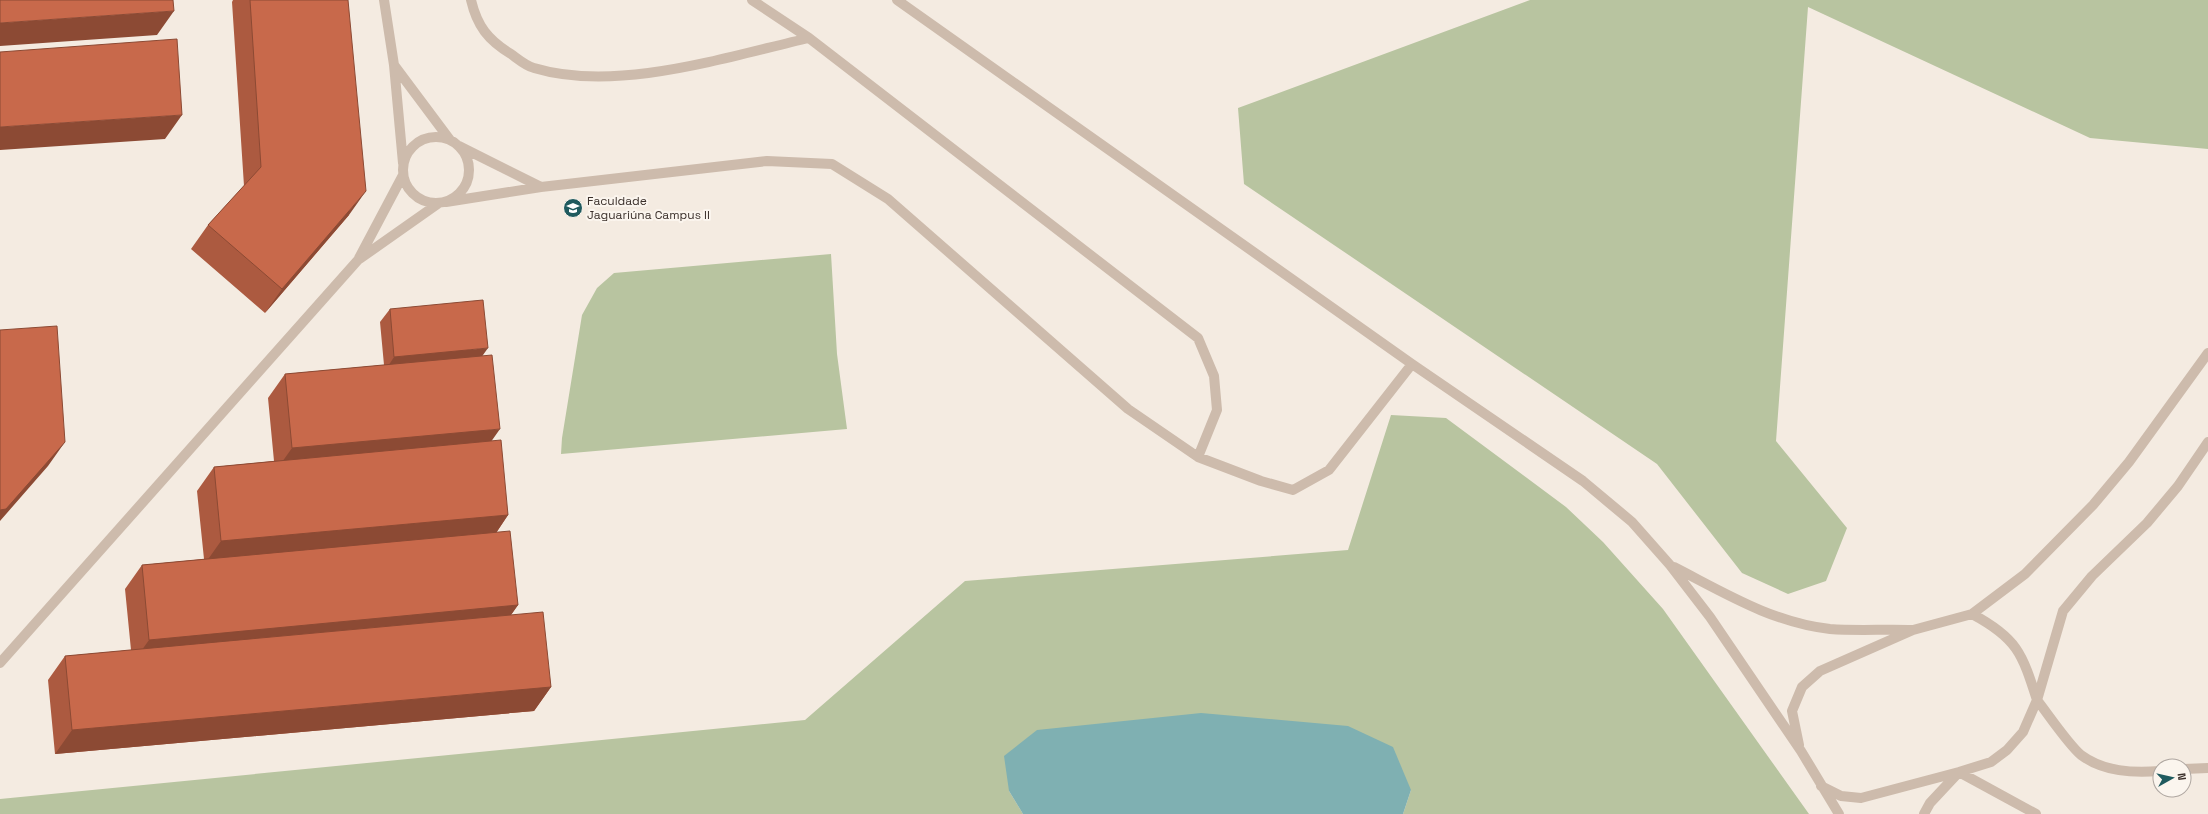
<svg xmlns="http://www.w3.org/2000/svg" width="2208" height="814" font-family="'Space Grotesk',sans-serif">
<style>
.green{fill:#b8c4a0}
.water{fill:#7fb0b2}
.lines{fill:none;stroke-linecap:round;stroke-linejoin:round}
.minor{stroke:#cdbbac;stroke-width:10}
.wall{fill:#ac5a40}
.shaded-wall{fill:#8c4a34}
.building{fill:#c8694b;stroke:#8c4a34}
.labels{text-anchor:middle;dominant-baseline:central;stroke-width:4;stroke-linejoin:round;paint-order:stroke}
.poi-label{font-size:12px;fill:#3b302b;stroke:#fbf5ee;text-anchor:start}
</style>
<rect width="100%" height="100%" fill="#f4ebe1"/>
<path class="green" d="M1530,0H2208V149L2090,138L1808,7L1776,441L1847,528L1826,581L1788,594L1742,573L1657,464L1244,184L1238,108Z
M831,254L837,354L847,429L561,454L562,438L582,315L597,288L614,273Z
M1391,415L1446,418L1566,507L1603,542L1663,609L1809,814H1403L1411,790L1009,791L1023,814H0V799L805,720L965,581L1348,550Z"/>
<path class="water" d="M1201,713L1348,726L1393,747L1411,790L1403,814H1023L1009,791L1004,756L1037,730Z"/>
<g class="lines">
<path class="minor" d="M384,0L394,65L403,163
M471,0C477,26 488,40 511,54C518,59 526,66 534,68C617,93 726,57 809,38
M752,0L809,38L1198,338L1214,376L1217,410L1198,457
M897,0L1412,364L1583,481L1632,522L1670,565L1710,617L1801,751L1839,814
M394,65L450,140
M403 170a33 33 0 1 1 66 0a33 33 0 1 1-66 0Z
M459,146L541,187
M446,202L541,187L767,161L832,164L888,199L1128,409L1198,457L1261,481L1293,490L1329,470L1412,364
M359,258L403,175
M1674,567C1723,592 1773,623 1830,629C1857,631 1885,629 1913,630L1820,671L1802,687L1792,711L1799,745
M1972,614L2025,574L2093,505L2129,462L2208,353
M0,663L358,260L439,203
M2184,769L2208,768
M2160,771C2133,773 2104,772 2081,755C2068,744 2048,714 2037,700L2063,611L2092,576L2147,523L2178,486L2208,442
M1821,786L1841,796L1861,798L1959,772L1991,762L2007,750L2023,732L2037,700C2022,653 2017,638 1972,614L1913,630
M1924,814L1930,803L1959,772L2036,814"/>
</g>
<path class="wall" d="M233,0H348L349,215L265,313L191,249L208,225L244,186L232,2Z
M390,309L482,356L491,441L508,515L496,533L518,605L511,615L551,687L534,711L55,754L48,680L65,656L131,650L125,589L142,565L204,559L197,491L214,467L274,461L268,398L285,374L384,365L380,322Z"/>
<path class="shaded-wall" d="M174,11L157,35L0,46V23Z
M182,115L165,139L0,150V127Z
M366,191L349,215L265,313L282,289Z
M488,348L478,362L385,371L394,357Z
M500,429L483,453L275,472L292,448Z
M65,442L48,466L0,521V510Z
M508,515L492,539L204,565L221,541Z
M518,605L501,629L132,664L149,640Z
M551,687L534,711L55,754L72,730Z"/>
<path class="building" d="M0,0H173L174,11L0,23Z
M250,0H348L366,191L282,289L208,225L261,167Z
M177,39L182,115L0,127V52Z
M483,300L488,348L394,357L390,309Z
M57,326L65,442L6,509L0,510V330Z
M492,355L500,429L292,448L285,374Z
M501,440L508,515L221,541L214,467Z
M510,531L518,605L149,640L142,565Z
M543,612L551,687L72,730L65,656Z"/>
<defs>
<g id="university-disc" transform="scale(1)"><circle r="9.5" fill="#1f5a5e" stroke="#fbf5ee"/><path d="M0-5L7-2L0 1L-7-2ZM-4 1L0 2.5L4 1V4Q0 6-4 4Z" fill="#fff"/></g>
</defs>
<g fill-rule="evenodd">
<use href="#university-disc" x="573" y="208"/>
</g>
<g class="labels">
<g class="poi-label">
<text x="587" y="201">Faculdade<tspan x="587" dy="14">Jaguariúna Campus II</tspan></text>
</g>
</g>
<g transform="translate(2172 778) rotate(82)"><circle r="19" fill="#fbf5ee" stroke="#aea6a0"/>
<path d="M0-3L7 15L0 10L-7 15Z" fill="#1f5a5e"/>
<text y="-6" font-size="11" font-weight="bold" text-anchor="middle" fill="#3b302b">N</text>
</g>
</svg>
